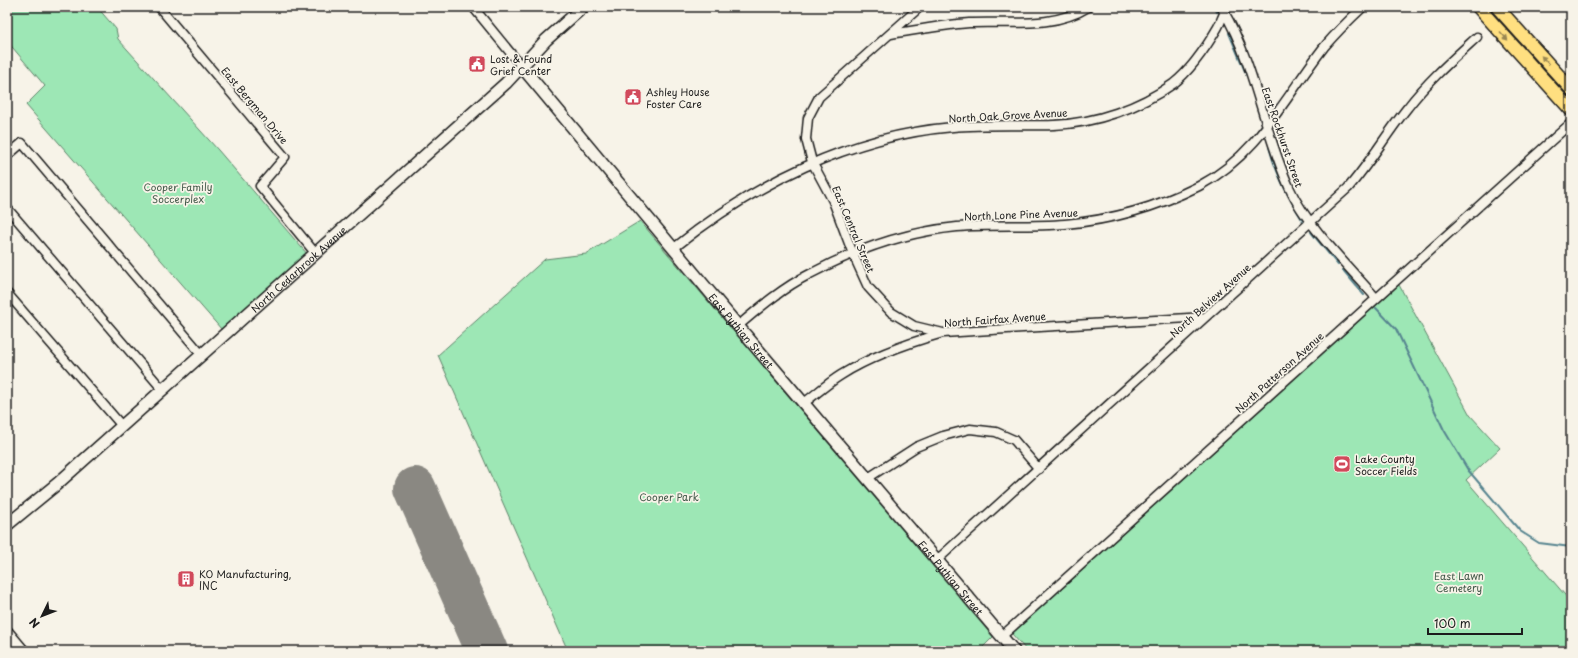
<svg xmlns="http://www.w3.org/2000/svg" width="1578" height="658" font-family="'Playpen Sans',sans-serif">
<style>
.green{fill:#9de7b5;stroke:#5c8268}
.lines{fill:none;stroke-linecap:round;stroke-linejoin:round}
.stream{stroke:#56848f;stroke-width:2}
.runway{stroke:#8a8882;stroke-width:42}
.street-casing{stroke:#1c1c1c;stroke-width:11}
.secondary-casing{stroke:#1c1c1c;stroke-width:14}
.primary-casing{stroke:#1c1c1c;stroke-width:15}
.street{stroke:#f7f3e8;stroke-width:8}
.secondary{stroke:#f7f3e8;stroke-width:11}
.primary{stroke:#ffdf80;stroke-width:12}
.oneway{fill:#998753}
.labels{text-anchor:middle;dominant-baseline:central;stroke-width:3.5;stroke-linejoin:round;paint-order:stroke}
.poi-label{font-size:10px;fill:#1c1c1c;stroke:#f7f3e8;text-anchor:start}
.street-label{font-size:10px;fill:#1c1c1c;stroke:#f7f3e8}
.park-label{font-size:10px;fill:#43594a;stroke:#f7f3e8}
</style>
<rect width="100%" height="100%" fill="#f7f3e8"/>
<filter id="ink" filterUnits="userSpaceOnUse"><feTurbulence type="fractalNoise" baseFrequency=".025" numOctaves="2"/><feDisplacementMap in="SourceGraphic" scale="8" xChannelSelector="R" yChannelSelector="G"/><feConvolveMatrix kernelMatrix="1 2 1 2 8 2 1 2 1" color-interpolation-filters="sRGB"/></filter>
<g filter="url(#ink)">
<path class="green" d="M9,7H97L116,29L118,39L218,150L308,255L222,330L26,105L45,86L7,41V10Z
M640,221L993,637L979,651H568L438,355L545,259L586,254Z
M1399,285L1470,415L1500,448L1466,480L1571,602V645L1564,651H1027L1012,634Z"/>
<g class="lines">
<path class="stream" d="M1214,7L1217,12
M1229,33L1247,76
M1269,147C1276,174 1288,197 1303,221
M1311,232L1338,265
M1343,270L1364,295
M1376,308L1396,329L1444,430L1468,470L1520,531L1539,543L1571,547"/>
<path class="runway" d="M415,488L487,651"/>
<g class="street-casing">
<path id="street" d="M159,7L285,157L260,186L316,254
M473,7L522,67
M920,7L819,97L808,118L806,139L812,162L833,201L853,254L868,287L891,312L914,326L943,333
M1223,10C1256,66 1263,131 1290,189C1306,225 1350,268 1376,298
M891,34C917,30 943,25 969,23C1009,21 1053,29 1088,7
M7,156L22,143L202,355
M7,208L163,390
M674,248C754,184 849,136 953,127C986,124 1021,126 1054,125C1096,123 1139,108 1173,84C1191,70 1207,46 1218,27C1222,20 1223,13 1228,7
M7,293L122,426
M738,326C760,307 784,287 810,274C855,250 906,232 957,227C993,224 1029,227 1065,224C1112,220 1157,207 1199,186C1258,155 1285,97 1324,47C1336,33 1349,20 1363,7
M804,403C816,394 828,383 841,375C873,355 908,343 943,333L1205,317
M868,478L916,447L943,436L970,429L996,432L1014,440L1039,469
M937,560L1348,188C1370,163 1387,133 1408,107C1428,81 1453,59 1477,37
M1002,636L1571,123"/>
</g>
<g class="secondary-casing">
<g id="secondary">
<path id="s1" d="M522,67L738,326L1014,651"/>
<path id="s2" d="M7,525L57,484L506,83L546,40L583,7"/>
<path d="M7,632L23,651"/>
</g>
</g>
<g class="primary-casing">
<path id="primary" d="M1478,7L1571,110
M1497,7L1571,89"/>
</g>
<use href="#street" class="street"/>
<use href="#secondary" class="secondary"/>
<use href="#primary" class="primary"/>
</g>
<defs><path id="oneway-solid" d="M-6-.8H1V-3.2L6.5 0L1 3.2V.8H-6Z"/></defs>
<g class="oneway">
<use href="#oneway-solid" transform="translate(1504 36) rotate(48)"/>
<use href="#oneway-solid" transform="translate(1545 60) rotate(-132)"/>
</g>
</g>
<defs>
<g id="civic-square" transform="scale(0.9)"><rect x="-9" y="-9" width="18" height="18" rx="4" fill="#d1495b" stroke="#f7f3e8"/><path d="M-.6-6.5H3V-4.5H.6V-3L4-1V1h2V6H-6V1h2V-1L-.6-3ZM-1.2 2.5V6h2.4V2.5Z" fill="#fff"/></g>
<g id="stadium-square" transform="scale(0.9)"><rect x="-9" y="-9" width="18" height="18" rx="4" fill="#d1495b" stroke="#f7f3e8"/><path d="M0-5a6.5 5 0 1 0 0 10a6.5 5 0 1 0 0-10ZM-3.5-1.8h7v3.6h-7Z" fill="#fff"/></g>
<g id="building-square" transform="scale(0.9)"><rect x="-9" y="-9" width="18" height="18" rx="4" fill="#d1495b" stroke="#f7f3e8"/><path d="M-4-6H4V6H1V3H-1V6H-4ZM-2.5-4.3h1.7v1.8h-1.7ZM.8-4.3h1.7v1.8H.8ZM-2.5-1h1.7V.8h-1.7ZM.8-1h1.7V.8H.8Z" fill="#fff"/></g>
</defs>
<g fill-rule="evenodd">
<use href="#civic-square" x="477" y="64"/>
<use href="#civic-square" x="633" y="97"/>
<use href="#stadium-square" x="1342" y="464"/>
<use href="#building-square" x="186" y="579"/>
</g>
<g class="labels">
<g class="poi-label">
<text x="490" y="58">Lost &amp; Found<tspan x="490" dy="12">Grief Center</tspan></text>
<text x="646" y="91">Ashley House<tspan x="646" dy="12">Foster Care</tspan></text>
<text x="1355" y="458">Lake County<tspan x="1355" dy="12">Soccer Fields</tspan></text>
<text x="199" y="573">KO Manufacturing,<tspan x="199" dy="12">INC</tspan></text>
</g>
<g class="street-label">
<text transform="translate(255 105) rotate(50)">East Bergman Drive</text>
<text transform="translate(1008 115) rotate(-3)">North Oak Grove Avenue</text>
<text transform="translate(1283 137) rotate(71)">East Rockhurst Street</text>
<text transform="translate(1021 214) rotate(-2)">North Lone Pine Avenue</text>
<text transform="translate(854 229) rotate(67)">East Central Street</text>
<text stroke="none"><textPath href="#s2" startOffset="388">North Cedarbrook Avenue</textPath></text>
<text transform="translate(1210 300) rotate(-42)">North Belview Avenue</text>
<text transform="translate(995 319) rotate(-4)">North Fairfax Avenue</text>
<text stroke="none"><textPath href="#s1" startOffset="343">East Pythian Street</textPath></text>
<text transform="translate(1279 372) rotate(-42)">North Patterson Avenue</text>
<text stroke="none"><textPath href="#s1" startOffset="667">East Pythian Street</textPath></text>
</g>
<g class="park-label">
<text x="178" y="186">Cooper Family<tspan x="178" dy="12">Soccerplex</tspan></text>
<text x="669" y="496">Cooper Park</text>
<text x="1459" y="575">East Lawn<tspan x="1459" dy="12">Cemetery</tspan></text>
</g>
</g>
<rect width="1578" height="658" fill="none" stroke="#f7f3e8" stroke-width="24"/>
<rect x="12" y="12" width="1554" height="634" fill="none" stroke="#1c1c1c" stroke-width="1.5" filter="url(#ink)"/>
<g transform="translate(42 616) rotate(227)" stroke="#f7f3e8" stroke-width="3" paint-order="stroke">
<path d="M0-3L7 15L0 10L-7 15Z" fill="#1c1c1c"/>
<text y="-6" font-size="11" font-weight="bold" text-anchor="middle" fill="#1c1c1c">N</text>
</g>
<path d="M1428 628v6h94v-6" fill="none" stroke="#1c1c1c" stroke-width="2"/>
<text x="1434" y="628" font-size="12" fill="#1c1c1c" stroke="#f7f3e8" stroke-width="3" paint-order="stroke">100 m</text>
</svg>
